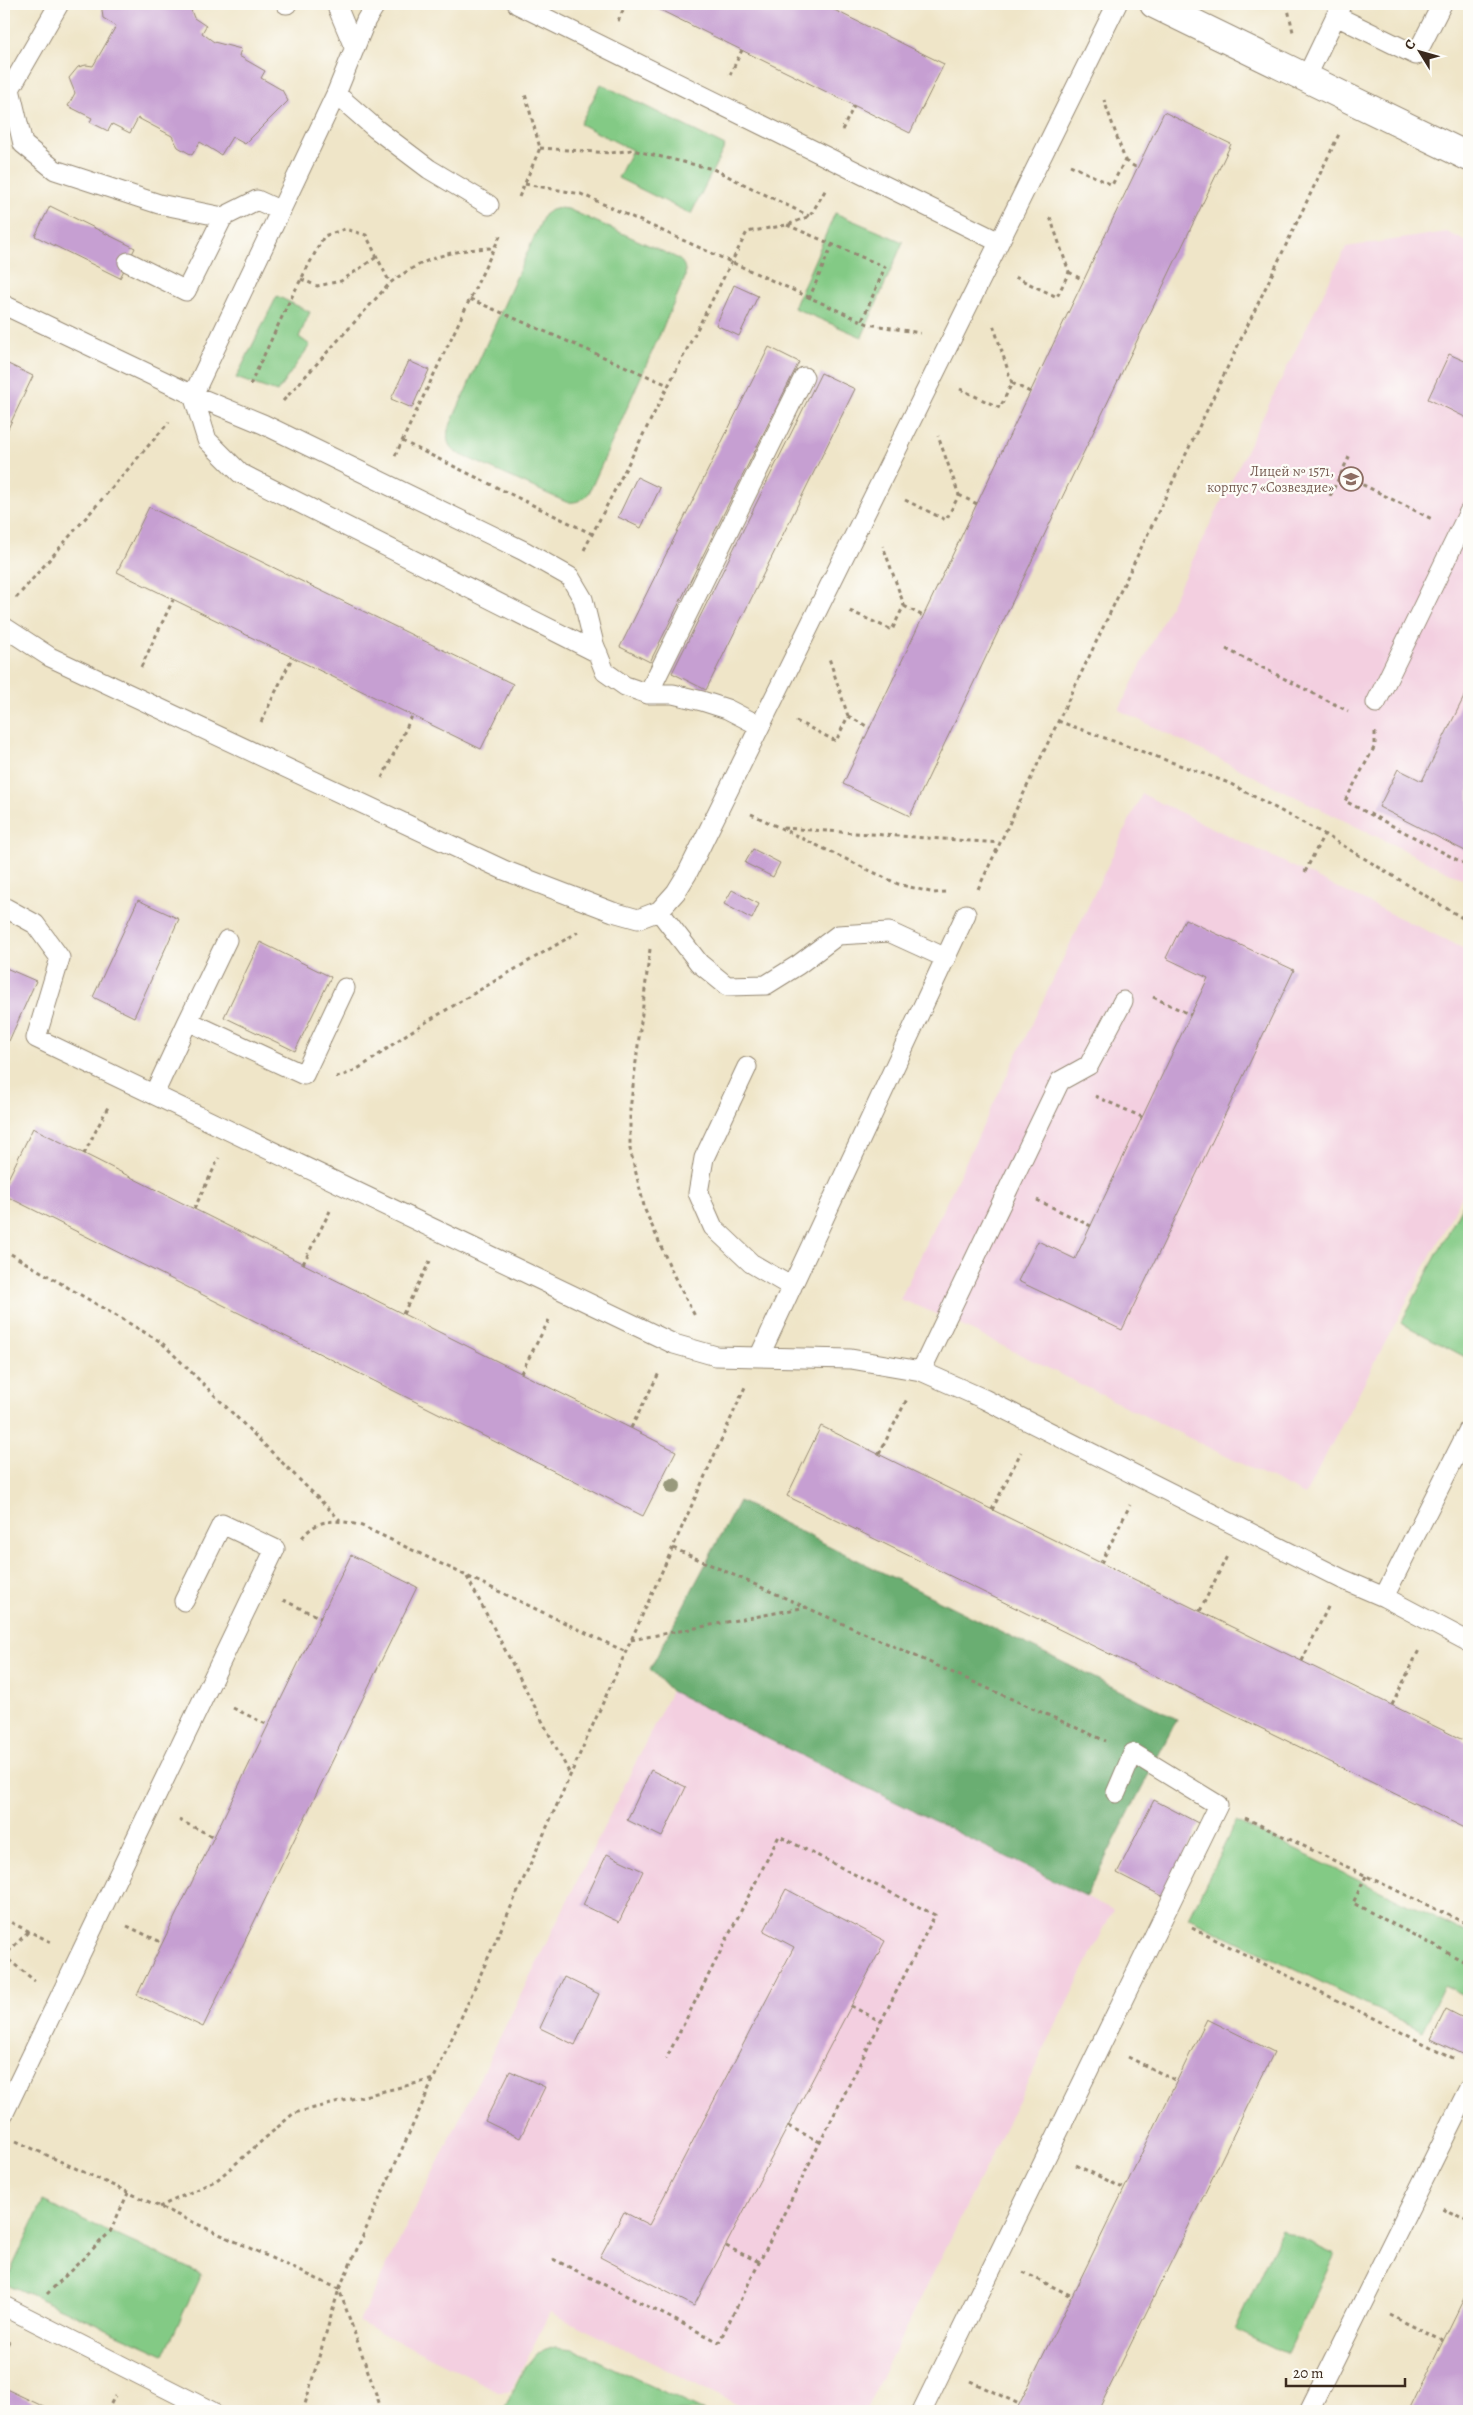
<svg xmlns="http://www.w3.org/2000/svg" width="1473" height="2415" font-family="Alegreya,serif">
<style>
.built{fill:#f3cfe0}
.green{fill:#83ca85;stroke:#5f7a52}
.forest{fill:#6aae72;stroke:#526c48}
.building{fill:#c69fd2}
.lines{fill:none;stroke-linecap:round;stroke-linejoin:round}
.service-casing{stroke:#958873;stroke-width:21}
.minor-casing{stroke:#958873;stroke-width:30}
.path{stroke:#958873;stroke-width:3;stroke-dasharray:4 4;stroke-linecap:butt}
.service{stroke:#fff;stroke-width:19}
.minor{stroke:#fff;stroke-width:28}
.tree{fill:#98997c}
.labels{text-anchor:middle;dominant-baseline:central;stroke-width:4.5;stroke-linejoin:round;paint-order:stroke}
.education-label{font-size:14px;fill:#785e54;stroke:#fdfcf7;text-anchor:end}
</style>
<rect width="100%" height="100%" fill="#fdfcf7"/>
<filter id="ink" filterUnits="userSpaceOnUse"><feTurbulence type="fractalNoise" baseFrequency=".02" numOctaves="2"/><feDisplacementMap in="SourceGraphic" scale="10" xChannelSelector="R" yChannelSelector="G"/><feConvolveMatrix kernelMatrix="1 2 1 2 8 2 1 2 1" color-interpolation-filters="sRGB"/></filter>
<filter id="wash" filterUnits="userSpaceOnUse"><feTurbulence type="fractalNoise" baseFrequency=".0096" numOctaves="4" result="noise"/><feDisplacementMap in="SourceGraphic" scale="20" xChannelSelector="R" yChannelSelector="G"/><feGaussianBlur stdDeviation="1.12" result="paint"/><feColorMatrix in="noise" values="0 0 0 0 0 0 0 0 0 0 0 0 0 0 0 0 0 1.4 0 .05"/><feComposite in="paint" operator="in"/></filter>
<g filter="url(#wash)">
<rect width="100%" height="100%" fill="#efe5c8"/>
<path class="built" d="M1447,232L1469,243V882L1119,710L1346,247Z
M1142,794L1469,951V1183L1305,1495L946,1318L900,1299Z
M671,1691L1113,1910L865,2411H750L550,2312L511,2391H498L359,2322Z"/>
<path class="green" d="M601,84L725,146L691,214L618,178L632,150L580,124Z
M559,208L568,209L675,257C684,262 686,267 685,278L589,493C582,501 576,503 566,502L459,454C449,448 446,442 448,430L544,215L551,210Z
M835,213L903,242L862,337L794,308Z
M277,296L310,312L299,337L310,345L277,392L236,378Z
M1469,1193V1359L1401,1323Z
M1236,1821L1469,1934V1985L1464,1995L1444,1985L1422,2031L1189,1918Z
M43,2201L201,2274L164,2355L5,2283Z
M1282,2229L1335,2254L1287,2355L1235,2330Z
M555,2347L574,2349L704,2411H503L525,2367L537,2353Z"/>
<path class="forest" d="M739,1501L1177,1719L1086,1896L671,1691L650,1669Z"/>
<g id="blocks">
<path class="building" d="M105,4H180L191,10L194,18L206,26L202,33L214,42L241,49L239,56L265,71L261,78L282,90L288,101L245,144L232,137L221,155L200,142L192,155L178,147L172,136L138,118L130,133L112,124L108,131L90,122L92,118L68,106L75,93L69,78L78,67L86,65L93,66L116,26L103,18L102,10Z
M648,4H822L944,64L910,133Z
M1164,112L1231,144L910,816L843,784Z
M50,206L135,248L120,278L35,236Z
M734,285L758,296L739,336L716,325Z
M769,347L799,362L650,662L620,647Z
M1449,354L1469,363V419L1428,399Z
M409,361L429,370L412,408L391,399Z
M4,362L33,376L4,437Z
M821,373L855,389L706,690L672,673Z
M637,477L660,488L641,528L618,517Z
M149,507L513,684L481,749L117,572Z
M1469,687V853L1379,807L1398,769L1422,781Z
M753,849L780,863L773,877L745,863Z
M732,890L759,904L752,919L724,904Z
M138,900L179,919L134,1017L93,997Z
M1185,919L1294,970L1122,1330L1018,1281L1038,1241L1075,1259L1208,978L1166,958Z
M260,942L331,977L295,1051L224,1017Z
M6,968L36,981L9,1041L4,1039V972Z
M33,1128L676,1451L643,1516L4,1195V1187Z
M821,1426L1469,1743V1830L787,1496Z
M351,1555L417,1587L203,2027L137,1995Z
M651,1770L686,1787L662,1837L627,1820Z
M1154,1800L1200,1824L1164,1897L1117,1873Z
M607,1854L643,1871L619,1922L583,1905Z
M786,1889L885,1941L694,2306L600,2257L624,2212L649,2225L794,1947L764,1931Z
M564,1977L599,1994L575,2045L540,2028Z
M1446,2009L1469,2021V2057L1431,2039Z
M1207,2019L1274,2052L1098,2411H1016Z
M510,2071L545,2087L520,2138L485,2121Z
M1469,2288V2411H1409L1443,2341Z
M4,2388L53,2411H4Z"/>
</g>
</g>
<g filter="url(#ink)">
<use href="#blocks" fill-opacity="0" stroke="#958873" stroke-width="1"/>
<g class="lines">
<g class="service-casing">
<path id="service" d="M59,4L10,89L23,144L55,170L159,204L223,217L257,200L281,211
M286,4H287
M336,4L354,47
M376,4L366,20L336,94L193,395L207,440L240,473L598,653
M517,4L999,242
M1336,16L1416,55L1442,4
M1306,78L1341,5
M336,94L376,129L429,169L489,205
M128,262L186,291L223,217
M4,305L193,395L263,424L524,551L570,577L583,599L594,644L605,672L625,686L648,694H673L702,701L727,709L760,726
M4,627L50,657L504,870L613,912L638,919L659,911L676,892L687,874L1117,4
M648,694L804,377
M1376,703L1469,512
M4,907L35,924L60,958L36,1038L674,1344L716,1356L851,1359L921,1371L984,1399L1342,1579L1384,1597L1469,1642
M659,911L699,963L727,986L766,985L798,965L838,935L889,932L946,958
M188,1021L227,940
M747,1067L704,1158L698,1193L713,1227L751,1263L792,1287
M154,1094L188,1021L304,1075L345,988
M759,1357L966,914
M921,1371L1060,1081L1089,1065L1123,1001
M1384,1597L1469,1429
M4,2113L275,1549L222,1524L184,1601
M4,2306L211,2411
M922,2411L1218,1805L1133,1753L1116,1793
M1309,2411L1469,2088"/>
</g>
<g class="minor-casing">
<path id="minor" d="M1154,4L1469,157"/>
</g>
<path class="path" d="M1287,4L1293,32
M618,21L626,4
M730,75L742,50
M842,130L854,106
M540,148L611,153L632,150L713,169L809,216
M1125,161L1137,168
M1070,165L1112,185L1125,160L1104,100
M525,184L581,194L868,324L920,333
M519,197L540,148L525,94
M787,225L885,267L862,321
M1069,272L1083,280
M1015,277L1057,297L1069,272L1049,214
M301,279L317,286L341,281L378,256
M470,299L668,385
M809,299L832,245
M1012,383L1030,392
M250,385L289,302L324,236L345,229L366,235L390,283
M960,389L1000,408L1012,383L993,324
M283,401L390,283C423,258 453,249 494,248
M402,441L592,534
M395,456L501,234
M1341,474L1432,519
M959,495L977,504
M1330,496L1350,455
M905,500L946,520L959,495L938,436
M584,550L747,232L787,225L810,216L826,189
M16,598L169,422
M904,606L923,616
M850,611L892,630L904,605L883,546
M1226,649L1348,711
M141,667L173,600
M848,716L870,728
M796,721L836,741L848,716L829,658
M1058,721L1229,783L1324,834L1469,922
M261,722L292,658
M1375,732V746L1345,801L1469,866
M382,778L412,716
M751,814L898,884L934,893L945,892
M783,828L1000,843
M1305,872L1324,834
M978,889L1340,132
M650,949L630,1110V1149L645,1210L674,1276L696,1318
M1153,997L1191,1015
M336,1077C360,1073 386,1048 407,1034C463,999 521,966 578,932
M1095,1096L1142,1117
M84,1154L109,1105
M1037,1200L1091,1226
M194,1209L219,1158
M4,1250L161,1342L340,1520
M303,1264L330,1211
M403,1314L430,1261
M521,1373L550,1318
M631,1428L660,1371
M879,1454L907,1399
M992,1510L1021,1452
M302,1538C318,1517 338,1519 362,1526L626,1652
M673,1548L1106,1741
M1101,1563L1130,1505
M467,1577L571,1776
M283,1600L321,1618
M1200,1611L1227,1556
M631,1640L807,1607
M1302,1661L1329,1605
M1392,1705L1419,1650
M233,1708L268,1725
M1245,1818L1469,1925
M179,1820L214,1837
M1366,1876L1353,1903L1469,1964
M4,1919L53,1943
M127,1926L163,1943
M1192,1928L1457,2060
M28,1932L4,1956L35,1981
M851,2006L882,2022
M1128,2057L1177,2081
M788,2126L820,2142
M16,2141L339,2289L382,2411
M1076,2165L1125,2189
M159,2207L217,2180L294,2113L434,2079
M1443,2208L1469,2221
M726,2246L759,2262
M553,2259L719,2342L935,1915L779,1836L666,2059
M1023,2272L1072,2296
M47,2294L110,2232L128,2193
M1390,2315L1443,2341
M4,2352L9,2341
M970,2381L1019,2404
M107,2411L115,2396
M303,2411L339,2289L745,1387"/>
<use href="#service" class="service"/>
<use href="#minor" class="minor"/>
</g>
<circle class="tree" cx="673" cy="1486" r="8"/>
</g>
<defs>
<g id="school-ring" transform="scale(1.25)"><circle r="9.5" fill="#fdfcf7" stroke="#8d6e63" stroke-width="1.5"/><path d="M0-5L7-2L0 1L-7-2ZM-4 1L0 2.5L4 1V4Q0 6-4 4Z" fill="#8d6e63"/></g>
</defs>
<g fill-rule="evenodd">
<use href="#school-ring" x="1351" y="479"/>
</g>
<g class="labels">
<g class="education-label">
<text x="1334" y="471">Лицей № 1571,<tspan x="1334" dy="16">корпус 7 «Созвездие»</tspan></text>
</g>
</g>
<rect width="1473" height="2415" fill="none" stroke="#fdfcf7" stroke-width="20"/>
<g transform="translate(1420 52) rotate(307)" stroke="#fdfcf7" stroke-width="4" paint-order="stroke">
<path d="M0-4L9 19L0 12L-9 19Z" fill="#3b2a1e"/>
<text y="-8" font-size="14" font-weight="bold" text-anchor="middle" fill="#3b2a1e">С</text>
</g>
<path d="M1286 2378v8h119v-8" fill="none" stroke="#3b2a1e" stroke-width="2.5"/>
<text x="1293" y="2378" font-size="15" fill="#3b2a1e" stroke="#fdfcf7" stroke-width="4" paint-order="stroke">20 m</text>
</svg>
